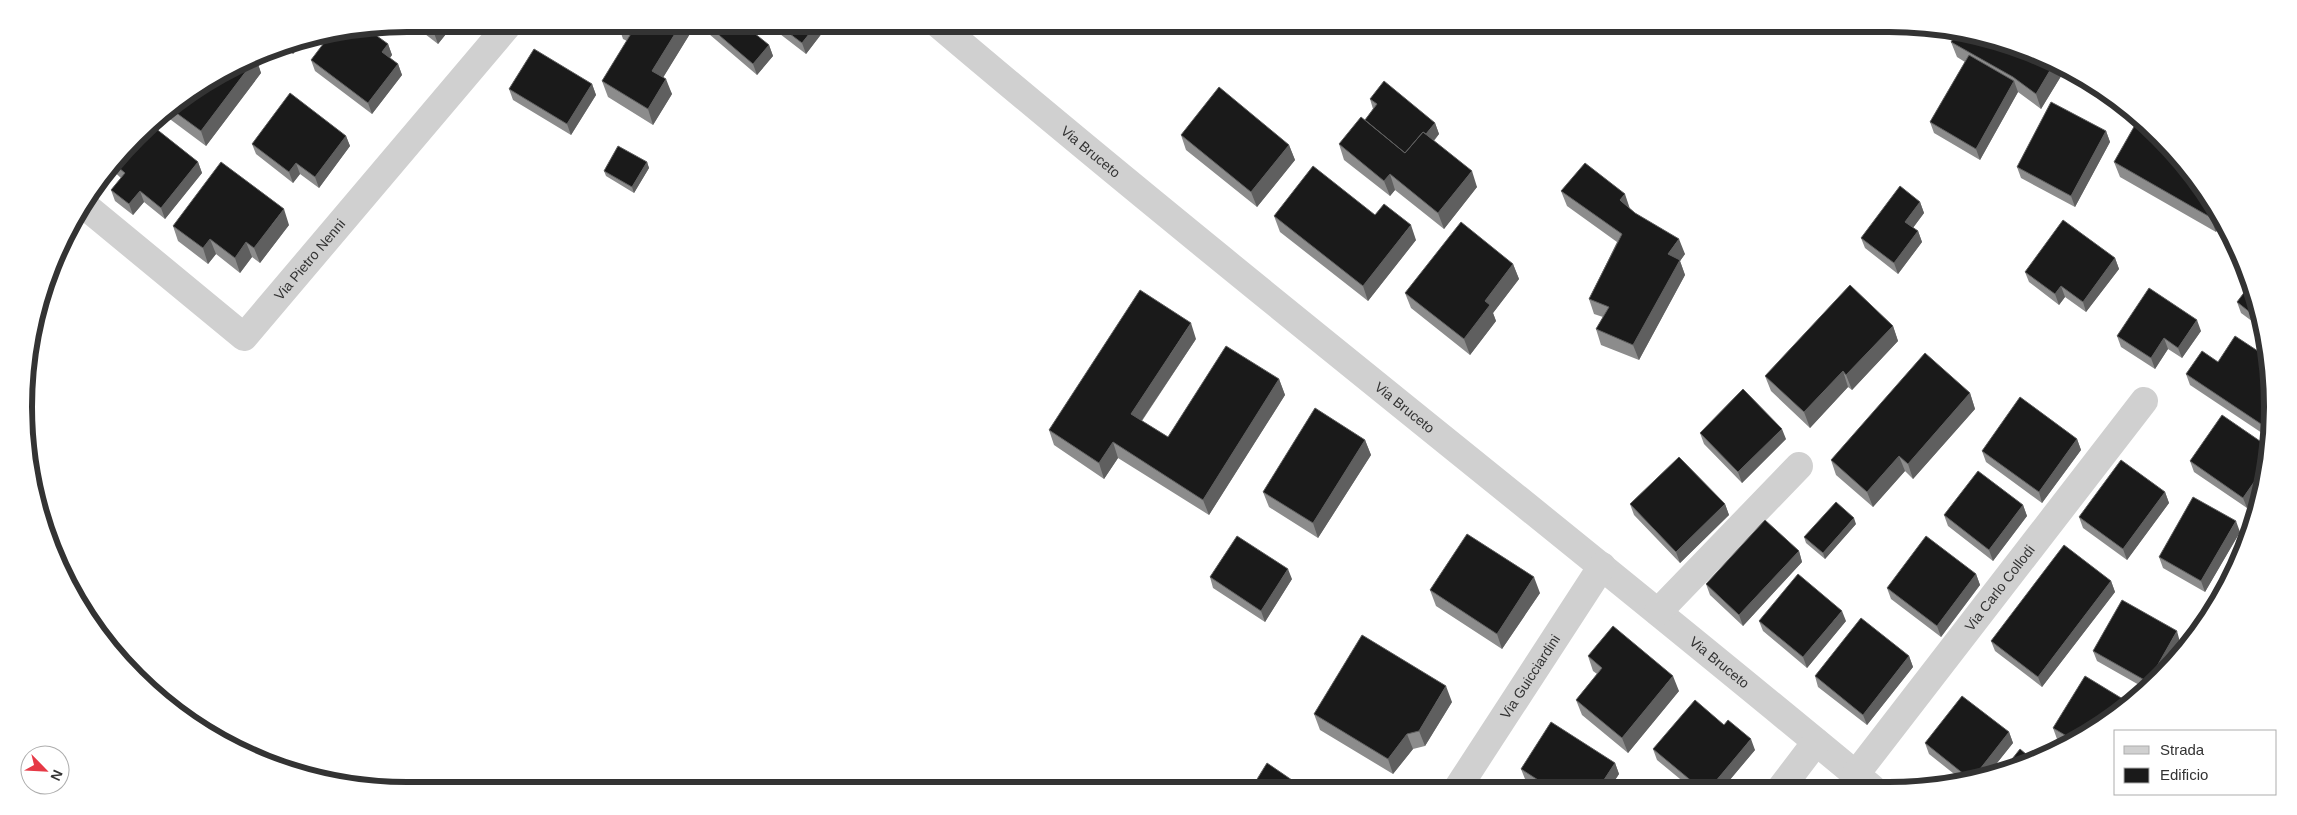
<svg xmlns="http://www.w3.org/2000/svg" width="2297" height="815" font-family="Helvetica,sans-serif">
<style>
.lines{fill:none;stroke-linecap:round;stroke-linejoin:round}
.minor{stroke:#d0d0d0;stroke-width:28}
.wall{fill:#8c8c8c}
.shaded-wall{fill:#5f5f5f}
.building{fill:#1a1a1a;stroke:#5f5f5f}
.labels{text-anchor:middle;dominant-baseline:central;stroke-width:5;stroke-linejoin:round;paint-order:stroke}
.street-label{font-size:14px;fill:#333;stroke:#fff}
.rim{fill:none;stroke:#333;stroke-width:6}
</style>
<rect width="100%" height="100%" fill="#fff"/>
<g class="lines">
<g class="minor">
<path id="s1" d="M938,24C1245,284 1563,531 1872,788"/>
<path id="s2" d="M84,205L244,337L509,24"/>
<path d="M1658,612L1799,466"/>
<path id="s3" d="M1856,774L2144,401"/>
<path d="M1781,788L1816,742"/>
<path id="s4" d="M1457,789L1602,566"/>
</g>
</g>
<path class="wall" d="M412,24H454L438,44Z
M618,24H696L663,77L672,94L653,125L608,97L602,81L627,41L623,39Z
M705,24L769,45L773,56L757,75L709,34Z
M767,24H829L806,54Z
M361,33L388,44L392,55L390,58L398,64L402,75L372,114L315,71L311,60Z
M304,40L293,54L283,46Z
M1951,42L2059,63L2066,68L2041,109L2018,92L1980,160L1934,133L1930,122L1965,62L1957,57Z
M254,57L256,58L261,73L206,146L163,114Z
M592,84L596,95L571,135L513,100L509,89Z
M1370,99L1435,123L1439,134L1434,141L1477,187L1444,229L1395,190L1390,196L1344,160L1339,144L1365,120L1373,109Z
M150,124L198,162L202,173L165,219L144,202L133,215L115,201L111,190L121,178L111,169L110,167Z
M2106,131L2110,142L2075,207L2021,178L2017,167Z
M1181,135L1289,145L1295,160L1257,207L1186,150Z
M346,136L350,146L319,188L300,174L293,183L256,154L252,144Z
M647,162L649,168L634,193L606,176L604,171Z
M2114,162L2222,215L2223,219L2216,232L2120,177Z
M1561,191L1630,209L1685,254L1680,261L1685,275L1639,360L1601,345L1596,329L1603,317L1594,314L1589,299L1617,242L1567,206Z
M1920,202L1924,213L1913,228L1918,231L1922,242L1898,274L1865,248L1861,238Z
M1274,216L1416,240L1368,301L1280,232Z
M289,225L260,263L252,257L240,273L216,254L208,264L178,241L173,226Z
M2115,258L2119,269L2086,312L2065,297L2059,305L2029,282L2025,272Z
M1513,264L1519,279L1493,313L1496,321L1470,355L1411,308L1405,293Z
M2253,284L2264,330L2241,313L2237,302Z
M1893,326L1898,341L1852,390L1848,387L1810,428L1771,391L1765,376Z
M2201,331L2182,358L2168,349L2155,369L2121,347L2117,336Z
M1196,339L1142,421L1168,437L1279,379L1285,395L1209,515L1118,458L1104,479L1054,445L1049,430Z
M2270,359L2272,424L2265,435L2190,385L2186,374L2218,362Z
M1970,393L1975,409L1913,479L1905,471L1873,507L1836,475L1831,460Z
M1700,433L1786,439L1742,483L1704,444Z
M2077,439L2081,450L2042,503L1986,462L1982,451Z
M1365,440L1371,455L1318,538L1269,507L1263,492Z
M2270,448L2264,483L2247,508L2194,472L2190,461Z
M2165,492L2169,503L2127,560L2083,528L2079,517Z
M1630,504H1725L1729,515L1680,563L1634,515Z
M2023,505L2027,516L1993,561L1948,526L1944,515Z
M1856,524L1825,559L1806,543L1804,537Z
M2240,532L2205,592L2163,568L2159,557Z
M1799,551L1802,562L1743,626L1710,595L1706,584Z
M1976,574L1980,585L1941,637L1891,599L1887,588Z
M1210,577L1292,579L1265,622L1213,588Z
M2111,581L2115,592L2042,687L1995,651L1991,641Z
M1430,590L1540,593L1502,649L1436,606Z
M1759,621H1846L1807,668L1763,631Z
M2180,642L2167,666L2148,690L2097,661L2093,651Z
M1588,656L1679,691L1628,753L1582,715L1576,700L1597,674L1593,671Z
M1909,656L1913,667L1867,725L1818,687L1815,676Z
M1452,702L1425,746L1413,749L1393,774L1320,730L1314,714Z
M2131,704L2069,745L2057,739L2053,728Z
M1724,725L1755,750L1723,788H1691L1657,760L1653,749Z
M2009,732L2013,743L1989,773L1963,781L1929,754L1925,743Z
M1615,763L1619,774L1609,789H1539L1525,779L1521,769Z"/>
<path class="shaded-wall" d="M441,24H454L438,44L434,33Z
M681,24H696L658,86L652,71Z
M817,24H829L806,54L802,43Z
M304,40L293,54L290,44Z
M388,44L392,55L386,63L382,52Z
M769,45L773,56L757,75L753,64Z
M256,58L261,73L206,146L201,131Z
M2055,62L2066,68L2041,109L2036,94Z
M398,64L402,75L372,114L368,103Z
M666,79L672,94L653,125L648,109Z
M2014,81L2018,92L1980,160L1976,149Z
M592,84L596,95L571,135L567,124Z
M1435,123L1439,134L1411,168L1407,158Z
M2106,131L2110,142L2075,207L2071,196Z
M346,136L350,146L319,188L315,177Z
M1289,145L1295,160L1257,207L1251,192Z
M198,162L202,173L165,219L161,208Z
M647,162L649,168L634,193L632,187Z
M296,163L300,174L293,183L289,172Z
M1472,171L1477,187L1444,229L1438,213Z
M1390,174L1395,190L1390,196L1384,181Z
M140,191L144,202L133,215L129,204Z
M1625,194L1630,209L1620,200Z
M1920,202L1924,213L1909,233L1905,222Z
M2216,207L2223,219L2216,232L2210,217Z
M284,209L289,225L260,263L254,248Z
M1411,225L1416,240L1368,301L1363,286Z
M1918,231L1922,242L1898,274L1894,263Z
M210,239L216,254L208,264L203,248Z
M1679,239L1685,254L1680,261L1685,275L1639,360L1633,345L1668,254Z
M246,242L252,257L240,273L235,258Z
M2115,258L2119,269L2086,312L2083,302Z
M1513,264L1519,279L1493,313L1496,321L1470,355L1464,339L1485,301Z
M2061,286L2065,297L2059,305L2055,294Z
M2197,320L2201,331L2182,358L2178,348Z
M1191,323L1196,339L1136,429L1131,414Z
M1893,326L1898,341L1852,390L1846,375Z
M2164,338L2168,349L2155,369L2151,358Z
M1843,371L1848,387L1810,428L1804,412Z
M1279,379L1285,395L1209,515L1203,500Z
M1970,393L1975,409L1913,479L1908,464Z
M2272,408V424L2265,435L2261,424Z
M1782,429L1786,439L1742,483L1738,472Z
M2077,439L2081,450L2042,503L2039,492Z
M1365,440L1371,455L1318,538L1313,523Z
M1113,442L1118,458L1104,479L1099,463Z
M1899,456L1905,471L1873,507L1867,492Z
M2268,462L2264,483L2247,508L2243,498Z
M2165,492L2169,503L2127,560L2123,549Z
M1725,504L1729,515L1680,563L1676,552Z
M2023,505L2027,516L1993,561L1989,550Z
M1854,518L1856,524L1825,559L1823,553Z
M2236,521L2240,532L2205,592L2201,581Z
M1799,551L1802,562L1743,626L1739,615Z
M1288,569L1292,579L1265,622L1261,611Z
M1976,574L1980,585L1941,637L1937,626Z
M1534,577L1540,593L1502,649L1497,634Z
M2111,581L2115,592L2042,687L2038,677Z
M1842,611L1846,621L1807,668L1803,657Z
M2177,631L2180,642L2167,666L2150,687L2148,682Z
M1909,656L1913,667L1867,725L1863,715Z
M1673,676L1679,691L1628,753L1622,738Z
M1446,686L1452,702L1425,746L1419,731Z
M2009,732L2013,743L1989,773L1973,778Z
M1407,734L1413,749L1393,774L1388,759Z
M1751,739L1755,750L1723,788H1710Z
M1615,763L1619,774L1609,789H1598Z"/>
<path class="building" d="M422,24H441L434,33Z
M618,24H681L652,71L666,79L648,109L602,81L632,32Z
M706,24H743L769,45L753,64Z
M777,24H817L802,43Z
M365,28H366L388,44L382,52L398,64L368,103L311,60L333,31L356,29L361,33Z
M1957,33L1989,37L2055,62L2036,94L2013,77L1951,42Z
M534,49L592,84L567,124L509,89Z
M1969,55L2014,81L1976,149L1930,122Z
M254,57L256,58L201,131L171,109Z
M1384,81L1435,123L1426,134L1423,132L1405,153L1365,120L1377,104L1370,99Z
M1219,87L1289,145L1251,192L1181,135Z
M290,93L346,136L315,177L296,163L289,172L252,144Z
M2051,102L2106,131L2071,196L2017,167Z
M1361,117L1405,153L1423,132L1472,171L1438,213L1390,174L1384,181L1339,144Z
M2139,118L2178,154L2216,207L2210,217L2114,162Z
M150,124L198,162L161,208L140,191L129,204L111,190L125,173L113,163Z
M618,146L647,162L632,187L604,171Z
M221,162L284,209L254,248L246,242L235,258L210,239L203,248L173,226Z
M1585,163L1625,194L1620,200L1635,213L1679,239L1668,254L1680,260L1633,345L1596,329L1609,307L1589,299L1622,234L1561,191Z
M1313,166L1375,215L1384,204L1411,225L1363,286L1274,216Z
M1900,186L1920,202L1905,222L1918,231L1894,263L1861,238Z
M2063,220L2115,258L2083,302L2061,286L2055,294L2025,272Z
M1461,222L1513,264L1485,301L1490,305L1464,339L1405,293Z
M2252,282L2253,284L2261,321L2237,302Z
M1850,285L1893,326L1846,375L1843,371L1804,412L1765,376Z
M2149,288L2197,320L2178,348L2164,338L2151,358L2117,336Z
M1140,290L1191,323L1131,414L1168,437L1226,346L1279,379L1203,500L1113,442L1099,463L1049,430Z
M2235,336L2270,359L2272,408L2261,424L2186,374L2202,351L2218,362Z
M1925,353L1970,393L1908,464L1899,456L1867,492L1831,460Z
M1743,389L1782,429L1738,472L1700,433Z
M2020,397L2077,439L2039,492L1982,451Z
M1315,408L1365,440L1313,523L1263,492Z
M2222,415L2270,448L2268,462L2243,498L2190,461Z
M1679,457L1725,504L1676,552L1630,504Z
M2121,460L2165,492L2123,549L2079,517Z
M1978,471L2023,505L1989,550L1944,515Z
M2193,497L2236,521L2201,581L2159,557Z
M1836,502L1854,518L1823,553L1804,537Z
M1765,520L1799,551L1739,615L1706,584Z
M1467,534L1534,577L1497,634L1430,590Z
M1237,536L1288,569L1261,611L1210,577Z
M1926,536L1976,574L1937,626L1887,588Z
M2064,545L2111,581L2038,677L1991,641Z
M1798,574L1842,611L1803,657L1759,621Z
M2122,600L2177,631L2148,682L2093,651Z
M1861,618L1909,656L1863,715L1815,676Z
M1613,626L1673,676L1622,738L1576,700L1602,668L1588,656Z
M1362,635L1446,686L1419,731L1407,734L1388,759L1314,714Z
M2085,676L2131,704L2075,741L2053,728Z
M1962,696L2009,732L1973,778L1970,779L1925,743Z
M1695,700L1724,725L1728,720L1751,739L1710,788H1700L1653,749Z
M1551,722L1615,763L1598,789H1552L1521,769Z
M2020,749L2033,760L2005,768Z
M1267,763L1305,789H1251Z
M1657,781L1667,789H1651Z
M1511,784L1518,789H1508Z"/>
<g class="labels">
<g class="street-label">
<text stroke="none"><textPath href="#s1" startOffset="199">Via Bruceto</textPath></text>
<text stroke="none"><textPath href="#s2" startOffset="309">Via Pietro Nenni</textPath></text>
<text stroke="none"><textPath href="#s1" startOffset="604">Via Bruceto</textPath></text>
<text stroke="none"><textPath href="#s3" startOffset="235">Via Carlo Collodi</textPath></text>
<text stroke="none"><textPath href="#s1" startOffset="1009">Via Bruceto</textPath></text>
<text stroke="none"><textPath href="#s4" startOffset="134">Via Guicciardini</textPath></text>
</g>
</g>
<path d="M0 0H2297V815H0ZM407 32H1889A375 375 0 0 1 2264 407V407A375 375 0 0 1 1889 782H407A375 375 0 0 1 32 407V407A375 375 0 0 1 407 32Z" fill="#fff" fill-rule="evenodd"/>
<path class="rim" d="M407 32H1889A375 375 0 0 1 2264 407V407A375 375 0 0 1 1889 782H407A375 375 0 0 1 32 407V407A375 375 0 0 1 407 32Z"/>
<rect x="2114" y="730" width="162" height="65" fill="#ffffff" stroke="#adadad"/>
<rect x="2124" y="746" width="25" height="8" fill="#d0d0d0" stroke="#adadad"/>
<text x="2160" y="755" font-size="15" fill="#333333">Strada</text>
<rect x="2124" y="768" width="25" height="15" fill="#1a1a1a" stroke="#adadad"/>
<text x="2160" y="780" font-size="15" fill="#333333">Edificio</text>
<g transform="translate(45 770) rotate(114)"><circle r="24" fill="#ffffff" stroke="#adadad"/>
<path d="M0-4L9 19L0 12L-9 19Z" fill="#e63946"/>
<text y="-8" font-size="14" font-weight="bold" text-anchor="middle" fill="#333333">N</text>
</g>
</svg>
